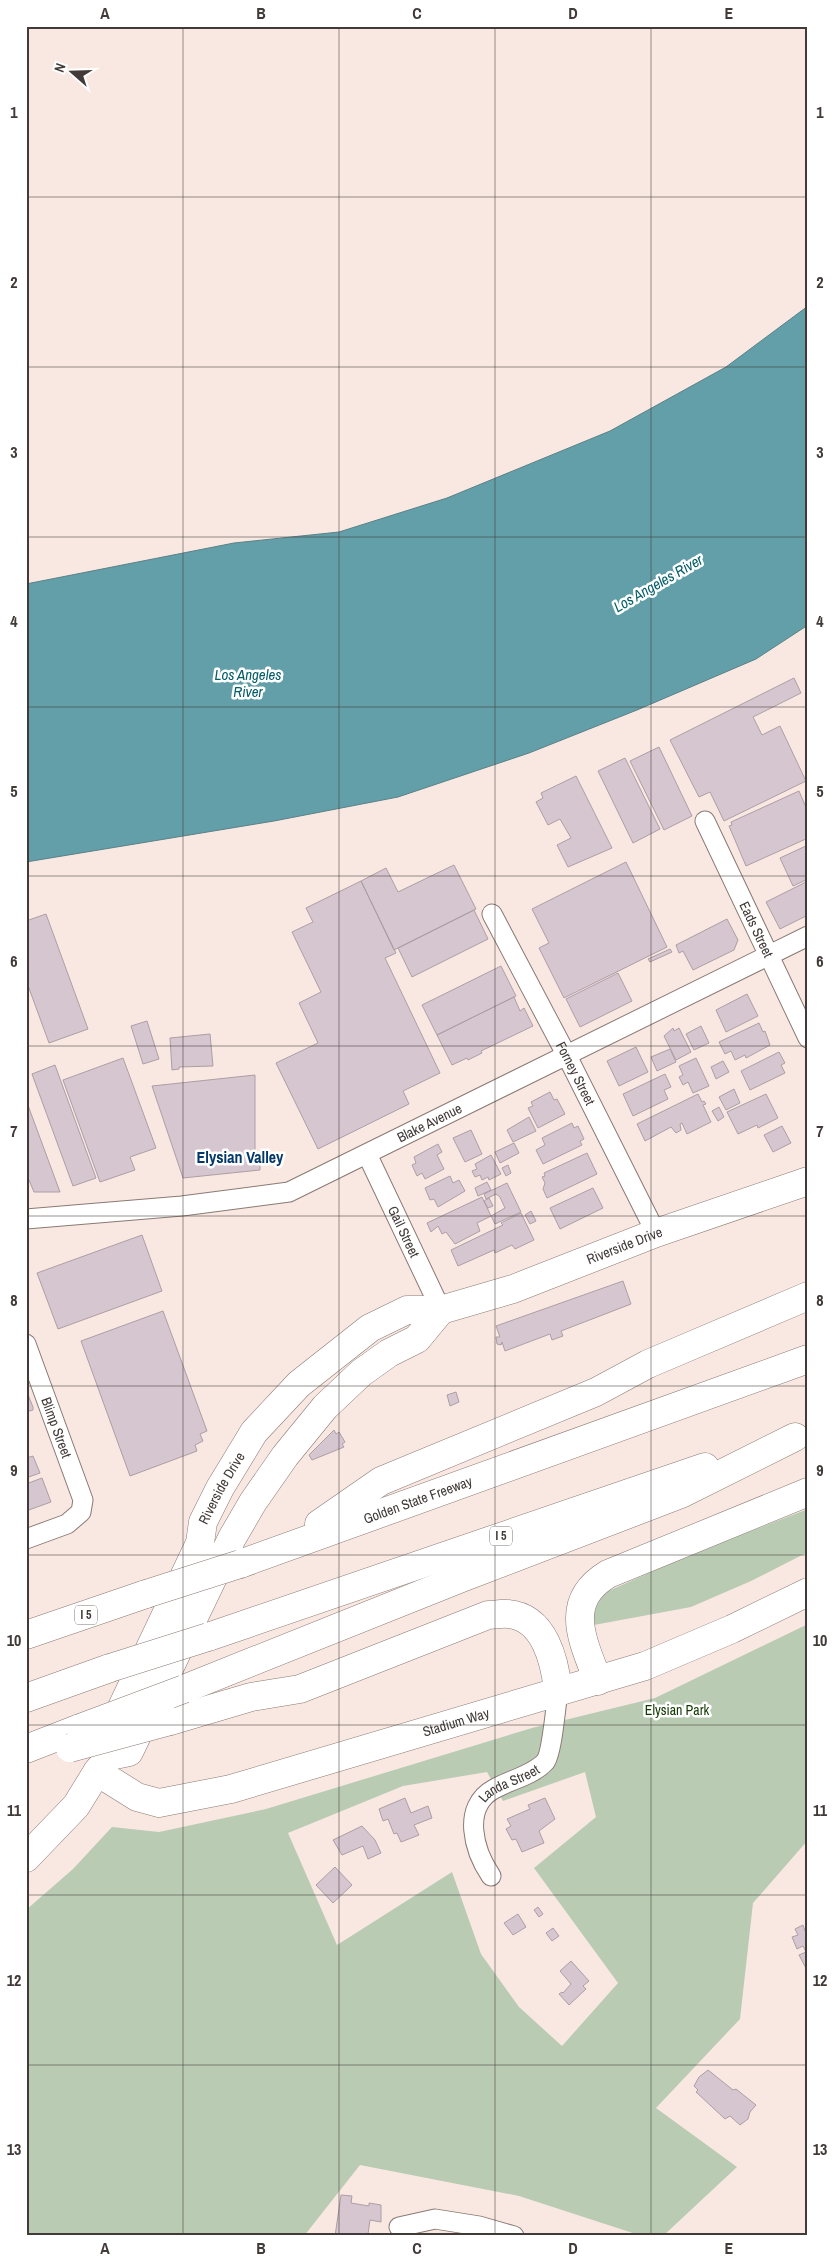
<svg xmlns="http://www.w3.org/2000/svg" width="834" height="2262" font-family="'Archivo Narrow',sans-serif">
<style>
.green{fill:#b9cbb3;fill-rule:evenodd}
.water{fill:#639fa9;stroke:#598187}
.building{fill:#d6c6cf;stroke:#ad9ea6}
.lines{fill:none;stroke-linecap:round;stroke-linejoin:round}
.minor-casing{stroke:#8a7a74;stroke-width:21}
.secondary-casing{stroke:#8a7a74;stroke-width:29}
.motorway-casing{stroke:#8a7a74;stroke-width:29}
.minor{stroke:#fff;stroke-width:19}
.secondary{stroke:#fff;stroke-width:28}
.motorway{stroke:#fff;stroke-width:28}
.motorway-bridge-casing{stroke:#8a7a74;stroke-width:29;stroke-linecap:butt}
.motorway-bridge{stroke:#fff;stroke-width:28}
.grid{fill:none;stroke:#413a38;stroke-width:1;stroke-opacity:0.55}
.labels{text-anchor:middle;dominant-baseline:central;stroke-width:5;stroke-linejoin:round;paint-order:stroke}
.shield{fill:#fff;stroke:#7a7574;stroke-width:1}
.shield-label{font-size:12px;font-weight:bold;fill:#413a38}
.street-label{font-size:14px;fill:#413a38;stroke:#fff}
.park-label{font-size:14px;fill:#123800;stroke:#fff}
.water-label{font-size:15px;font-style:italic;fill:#045d68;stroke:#fff}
.quarter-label{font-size:16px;font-weight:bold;fill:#033869;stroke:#fff}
.neatline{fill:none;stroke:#413a38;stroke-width:2}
.grid-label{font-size:16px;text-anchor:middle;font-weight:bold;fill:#413a38}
</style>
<rect width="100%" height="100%" fill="#f9e8e1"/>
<path class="green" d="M808,1509V1552L751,1581L691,1607L594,1625L592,1613L604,1593L696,1552Z
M808,1624V1840L753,1903L740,2019L656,2108L737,2167L663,2236H642L519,2196L360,2165L304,2236H26V1910L73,1869L112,1827L159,1832L266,1809L532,1728L655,1698ZM487,1772L503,1801L585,1772L596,1817L534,1868L618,1983L562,2046L519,2007L481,1954L452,1872L337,1945L288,1833L403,1786Z"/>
<path class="water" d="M808,306V625L756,659L637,710L529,753L398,797L274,821L26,862V584L234,543L339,532L447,498L610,431L726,367Z"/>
<path class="building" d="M794,678L801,693L753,717L762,735L780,726L806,781L724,821L710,792L699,797L670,740Z
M659,747L692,816L664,830L630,761Z
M625,758L660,829L633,843L598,771Z
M576,776L612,848L568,867L557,845L571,838L560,819L548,825L536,802L543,798L541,793Z
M799,791L808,812V838L746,866L729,826L732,825L731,822Z
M808,845V879L793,886L780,858Z
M626,862L667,947L564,998L539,948L549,943L532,909Z
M454,865L476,909L394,950L361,881L386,868L398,892Z
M361,881L396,953L385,958L440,1073L403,1091L409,1104L318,1149L276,1063L318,1043L299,1003L321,992L292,932L313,922L306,908Z
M808,881V915L780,929L766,902Z
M474,910L488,939L412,977L398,948Z
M46,914L88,1029L49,1043L26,980V921Z
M727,919L738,940L734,950L693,970L683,951L679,953L676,945Z
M670,949L672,952L650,962L648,959Z
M501,966L516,996L437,1035L422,1005Z
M618,973L632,1001L580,1027L566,999Z
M747,994L758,1016L726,1032L716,1010Z
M514,997L520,1011L524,1008L533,1026L481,1051L482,1053L468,1060L467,1058L452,1065L437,1035Z
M147,1021L159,1059L143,1064L131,1026Z
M759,1023L763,1032L765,1031L770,1045L746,1058L745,1055L735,1060L731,1051L725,1054L719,1042Z
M701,1026L709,1043L694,1050L686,1034Z
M673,1028L674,1031L679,1028L691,1052L676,1060L664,1036Z
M210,1034L213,1066L179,1067V1069L172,1070L170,1038Z
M636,1047L648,1072L619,1086L607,1061Z
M670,1049L676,1062L657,1071L651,1057Z
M779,1052L785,1063L781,1065L785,1073L750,1090L741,1071Z
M123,1058L156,1148L130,1157L135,1170L100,1182L63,1080Z
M696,1058L709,1086L693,1093L688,1082L683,1085L679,1077L683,1075L679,1066Z
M723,1061L729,1072L716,1079L711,1067Z
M55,1065L96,1178L73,1186L32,1074Z
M665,1074L671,1087L664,1090L668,1099L633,1116L623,1094Z
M255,1075V1155L260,1154V1170L183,1178L152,1086Z
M734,1089L740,1103L726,1110L719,1097Z
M550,1092L554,1100L557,1099L565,1114L538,1128L528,1108L533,1106L531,1102Z
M698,1094L702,1102L704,1101L706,1104L703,1105L711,1122L687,1134L682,1123L680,1124L681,1130L676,1133L671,1127L645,1141L637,1124Z
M766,1094L778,1118L758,1128L757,1125L738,1134L727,1112Z
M26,1100L60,1192H34L26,1173Z
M719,1107L724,1117L718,1121L712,1111Z
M529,1117L536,1131L513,1142L507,1130Z
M572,1123L574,1128L578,1126L584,1139L580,1141L582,1145L543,1164L536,1150L545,1145L542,1138Z
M782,1126L791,1143L773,1152L764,1135Z
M471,1130L482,1154L465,1162L453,1138Z
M514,1143L519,1153L500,1163L495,1152Z
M438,1144L442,1152L437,1155L444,1169L425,1179L422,1173L417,1176L412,1165L416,1163L414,1157Z
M587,1153L597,1174L547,1198L543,1189L545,1183L542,1177L545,1176L544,1173Z
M491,1155L501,1174L489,1180L488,1177L482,1180L480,1175L475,1177L472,1171L477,1169L475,1164Z
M508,1165L511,1173L506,1176L502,1168Z
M450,1176L453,1183L459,1180L465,1191L438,1207L434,1199L430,1200L425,1188Z
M487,1182L491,1190L478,1196L475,1188Z
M507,1183L521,1212L495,1224L491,1216L505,1208L500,1197L496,1194L486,1199L484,1194Z
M593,1188L603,1208L560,1229L550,1208Z
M482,1197L491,1216L477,1223L480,1231L455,1244L446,1232L442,1234L438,1226L431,1232L427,1223Z
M489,1198L493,1206L488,1208L484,1201Z
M531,1211L536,1221L530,1224L525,1215Z
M521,1213L534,1240L515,1249L512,1245L495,1253L494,1250L458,1266L451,1250L503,1225L501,1223Z
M142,1235L162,1291L58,1329L37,1273Z
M623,1281L631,1304L561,1331L563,1336L552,1340L550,1334L505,1351L502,1342L501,1345L497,1344L496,1337H500L496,1326Z
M163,1311L207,1431L200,1434L203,1441L195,1445L197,1451L130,1476L81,1341Z
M26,1390L33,1407V1410L26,1412Z
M456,1392L459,1402L450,1406L447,1395Z
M334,1430L336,1434L339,1432L345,1442L342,1444L344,1447L312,1460L309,1455Z
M33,1456L40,1473L26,1478V1458Z
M42,1478L51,1502L26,1511V1484Z
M405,1798L411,1813L428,1806L432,1818L414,1825L419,1835L401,1842L397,1833L394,1834L388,1819L383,1821L379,1809Z
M545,1798L555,1819L539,1831L544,1843L522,1852L516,1839L512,1840L506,1829L511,1826L507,1819L530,1809L528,1805Z
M362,1826L375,1840L381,1853L368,1859L363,1846L342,1855L333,1840Z
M335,1867L352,1885L333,1903L316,1885Z
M538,1907L543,1914L539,1917L534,1910Z
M518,1914L526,1927L513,1935L504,1923Z
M803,1925L805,1931L808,1930V1972L799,1955L806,1952L803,1946L797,1949L792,1937L798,1935L795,1929Z
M553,1928L559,1936L552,1941L546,1933Z
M571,1961L589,1981L583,1986L586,1989L569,2005L559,1994L562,1992L563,1993L571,1984L560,1971Z
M708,2070L733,2090L736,2089L756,2105L750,2112L748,2119L740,2125L730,2116L725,2119L696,2092L698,2090L694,2086L699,2077Z
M341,2195L352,2196L351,2203L369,2206V2203L381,2205V2222L370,2220L368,2234L379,2236H335Z"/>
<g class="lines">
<g class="minor-casing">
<g id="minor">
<path id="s1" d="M705,821L808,1038"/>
<path id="s2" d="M492,914L567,1056L656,1233"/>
<path id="s3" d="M367,1154L441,1310"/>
<path id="s4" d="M26,1219L182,1206L289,1192L808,936"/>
<path id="s5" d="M26,1344L83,1500L81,1512L67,1524L26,1539"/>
<path id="s6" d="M491,1876C474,1851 461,1807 494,1789C510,1780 533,1775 545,1762C552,1754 556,1704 558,1691"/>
<path d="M399,2227L435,2219L479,2226L514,2236"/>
</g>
</g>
<g class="secondary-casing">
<g id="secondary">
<path id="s7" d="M110,1756L105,1743L200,1543L203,1522L220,1488L254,1432L299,1384L370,1328L407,1310H441L513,1289L656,1233L808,1181"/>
<path id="s8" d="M97,1772L137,1797L159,1803L231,1789L645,1666L732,1629L808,1592"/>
<path d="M26,1858L76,1806L97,1772L110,1756L129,1752L232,1538L253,1502L285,1456L325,1407L361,1373L389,1353L417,1339L441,1310"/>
</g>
</g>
<g class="motorway-casing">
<g id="motorway">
<path d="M319,1524L381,1481L596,1392L648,1364L808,1296"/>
<path id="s9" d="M240,1564L808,1359"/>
<path d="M26,1635L146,1594"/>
<path d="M208,1637L705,1467"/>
<path d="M598,1681C583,1641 562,1602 608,1574L808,1492"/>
<path d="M184,1689L464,1577L681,1494L795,1437"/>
<path d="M26,1698L110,1668"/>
<path d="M170,1721L251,1697L300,1689L488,1615C495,1615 502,1613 508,1614C545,1617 555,1662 558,1691"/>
<path d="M26,1749L80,1728"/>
</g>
</g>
<use href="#minor" class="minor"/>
<use href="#secondary" class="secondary"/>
<use href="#motorway" class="motorway"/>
<g class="motorway-bridge-casing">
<path id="motorway-bridge" d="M146,1594L240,1564
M110,1668L208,1637
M80,1728L184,1689
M70,1748L170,1721"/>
</g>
<use href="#motorway-bridge" class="motorway-bridge"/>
</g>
<path class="grid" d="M183,26V2236M339,26V2236M495,26V2236M651,26V2236M26,197H808M26,367H808M26,537H808M26,707H808M26,876H808M26,1046H808M26,1216H808M26,1386H808M26,1555H808M26,1725H808M26,1895H808M26,2065H808"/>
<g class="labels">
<g class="shield">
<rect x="490" y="1526.5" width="22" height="19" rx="4"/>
<rect x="75" y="1605.5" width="22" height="19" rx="4"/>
</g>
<g class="shield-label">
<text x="501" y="1536">I 5</text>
<text x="86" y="1615">I 5</text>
</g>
<g class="street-label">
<text stroke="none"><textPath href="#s1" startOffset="120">Eads Street</textPath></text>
<text stroke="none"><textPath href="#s2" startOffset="180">Forney Street</textPath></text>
<text stroke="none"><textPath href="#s4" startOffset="421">Blake Avenue</textPath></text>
<text stroke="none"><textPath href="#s3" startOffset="86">Gail Street</textPath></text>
<text stroke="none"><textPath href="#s7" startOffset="786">Riverside Drive</textPath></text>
<text stroke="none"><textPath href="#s5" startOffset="89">Blimp Street</textPath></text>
<text stroke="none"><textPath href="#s7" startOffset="295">Riverside Drive</textPath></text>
<text stroke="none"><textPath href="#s9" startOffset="189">Golden State Freeway</textPath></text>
<text stroke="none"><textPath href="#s8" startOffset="378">Stadium Way</textPath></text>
<text stroke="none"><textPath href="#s6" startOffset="114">Landa Street</textPath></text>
</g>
<g class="park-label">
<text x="677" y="1710">Elysian Park</text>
</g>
<g class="water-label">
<text transform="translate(658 583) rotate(-30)">Los Angeles River</text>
<text x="248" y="674">Los Angeles<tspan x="248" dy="17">River</tspan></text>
</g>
<g class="quarter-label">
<text x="240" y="1157">Elysian Valley</text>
</g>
</g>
<rect width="834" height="2262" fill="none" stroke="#ffffff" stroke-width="55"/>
<g transform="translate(72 72) rotate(290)" stroke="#ffffff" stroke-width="4" paint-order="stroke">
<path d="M0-4L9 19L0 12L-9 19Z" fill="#413a38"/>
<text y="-8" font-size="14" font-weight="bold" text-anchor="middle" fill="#413a38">N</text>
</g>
<rect x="28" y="28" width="778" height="2206" class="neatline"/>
<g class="grid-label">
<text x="105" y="19">A</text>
<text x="261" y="19">B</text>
<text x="417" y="19">C</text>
<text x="573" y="19">D</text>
<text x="729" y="19">E</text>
<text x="14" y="118">1</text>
<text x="820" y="118">1</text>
<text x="14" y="288">2</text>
<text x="820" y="288">2</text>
<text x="14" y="458">3</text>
<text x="820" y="458">3</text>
<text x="14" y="627">4</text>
<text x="820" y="627">4</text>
<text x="14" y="797">5</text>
<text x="820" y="797">5</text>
<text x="14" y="967">6</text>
<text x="820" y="967">6</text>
<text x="14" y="1137">7</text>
<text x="820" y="1137">7</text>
<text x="14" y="1306">8</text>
<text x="820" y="1306">8</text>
<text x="14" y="1476">9</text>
<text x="820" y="1476">9</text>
<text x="14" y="1646">10</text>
<text x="820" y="1646">10</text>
<text x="14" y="1816">11</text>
<text x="820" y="1816">11</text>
<text x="14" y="1986">12</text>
<text x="820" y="1986">12</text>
<text x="14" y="2155">13</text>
<text x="820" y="2155">13</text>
<text x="105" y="2254">A</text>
<text x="261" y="2254">B</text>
<text x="417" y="2254">C</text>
<text x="573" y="2254">D</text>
<text x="729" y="2254">E</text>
</g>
</svg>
